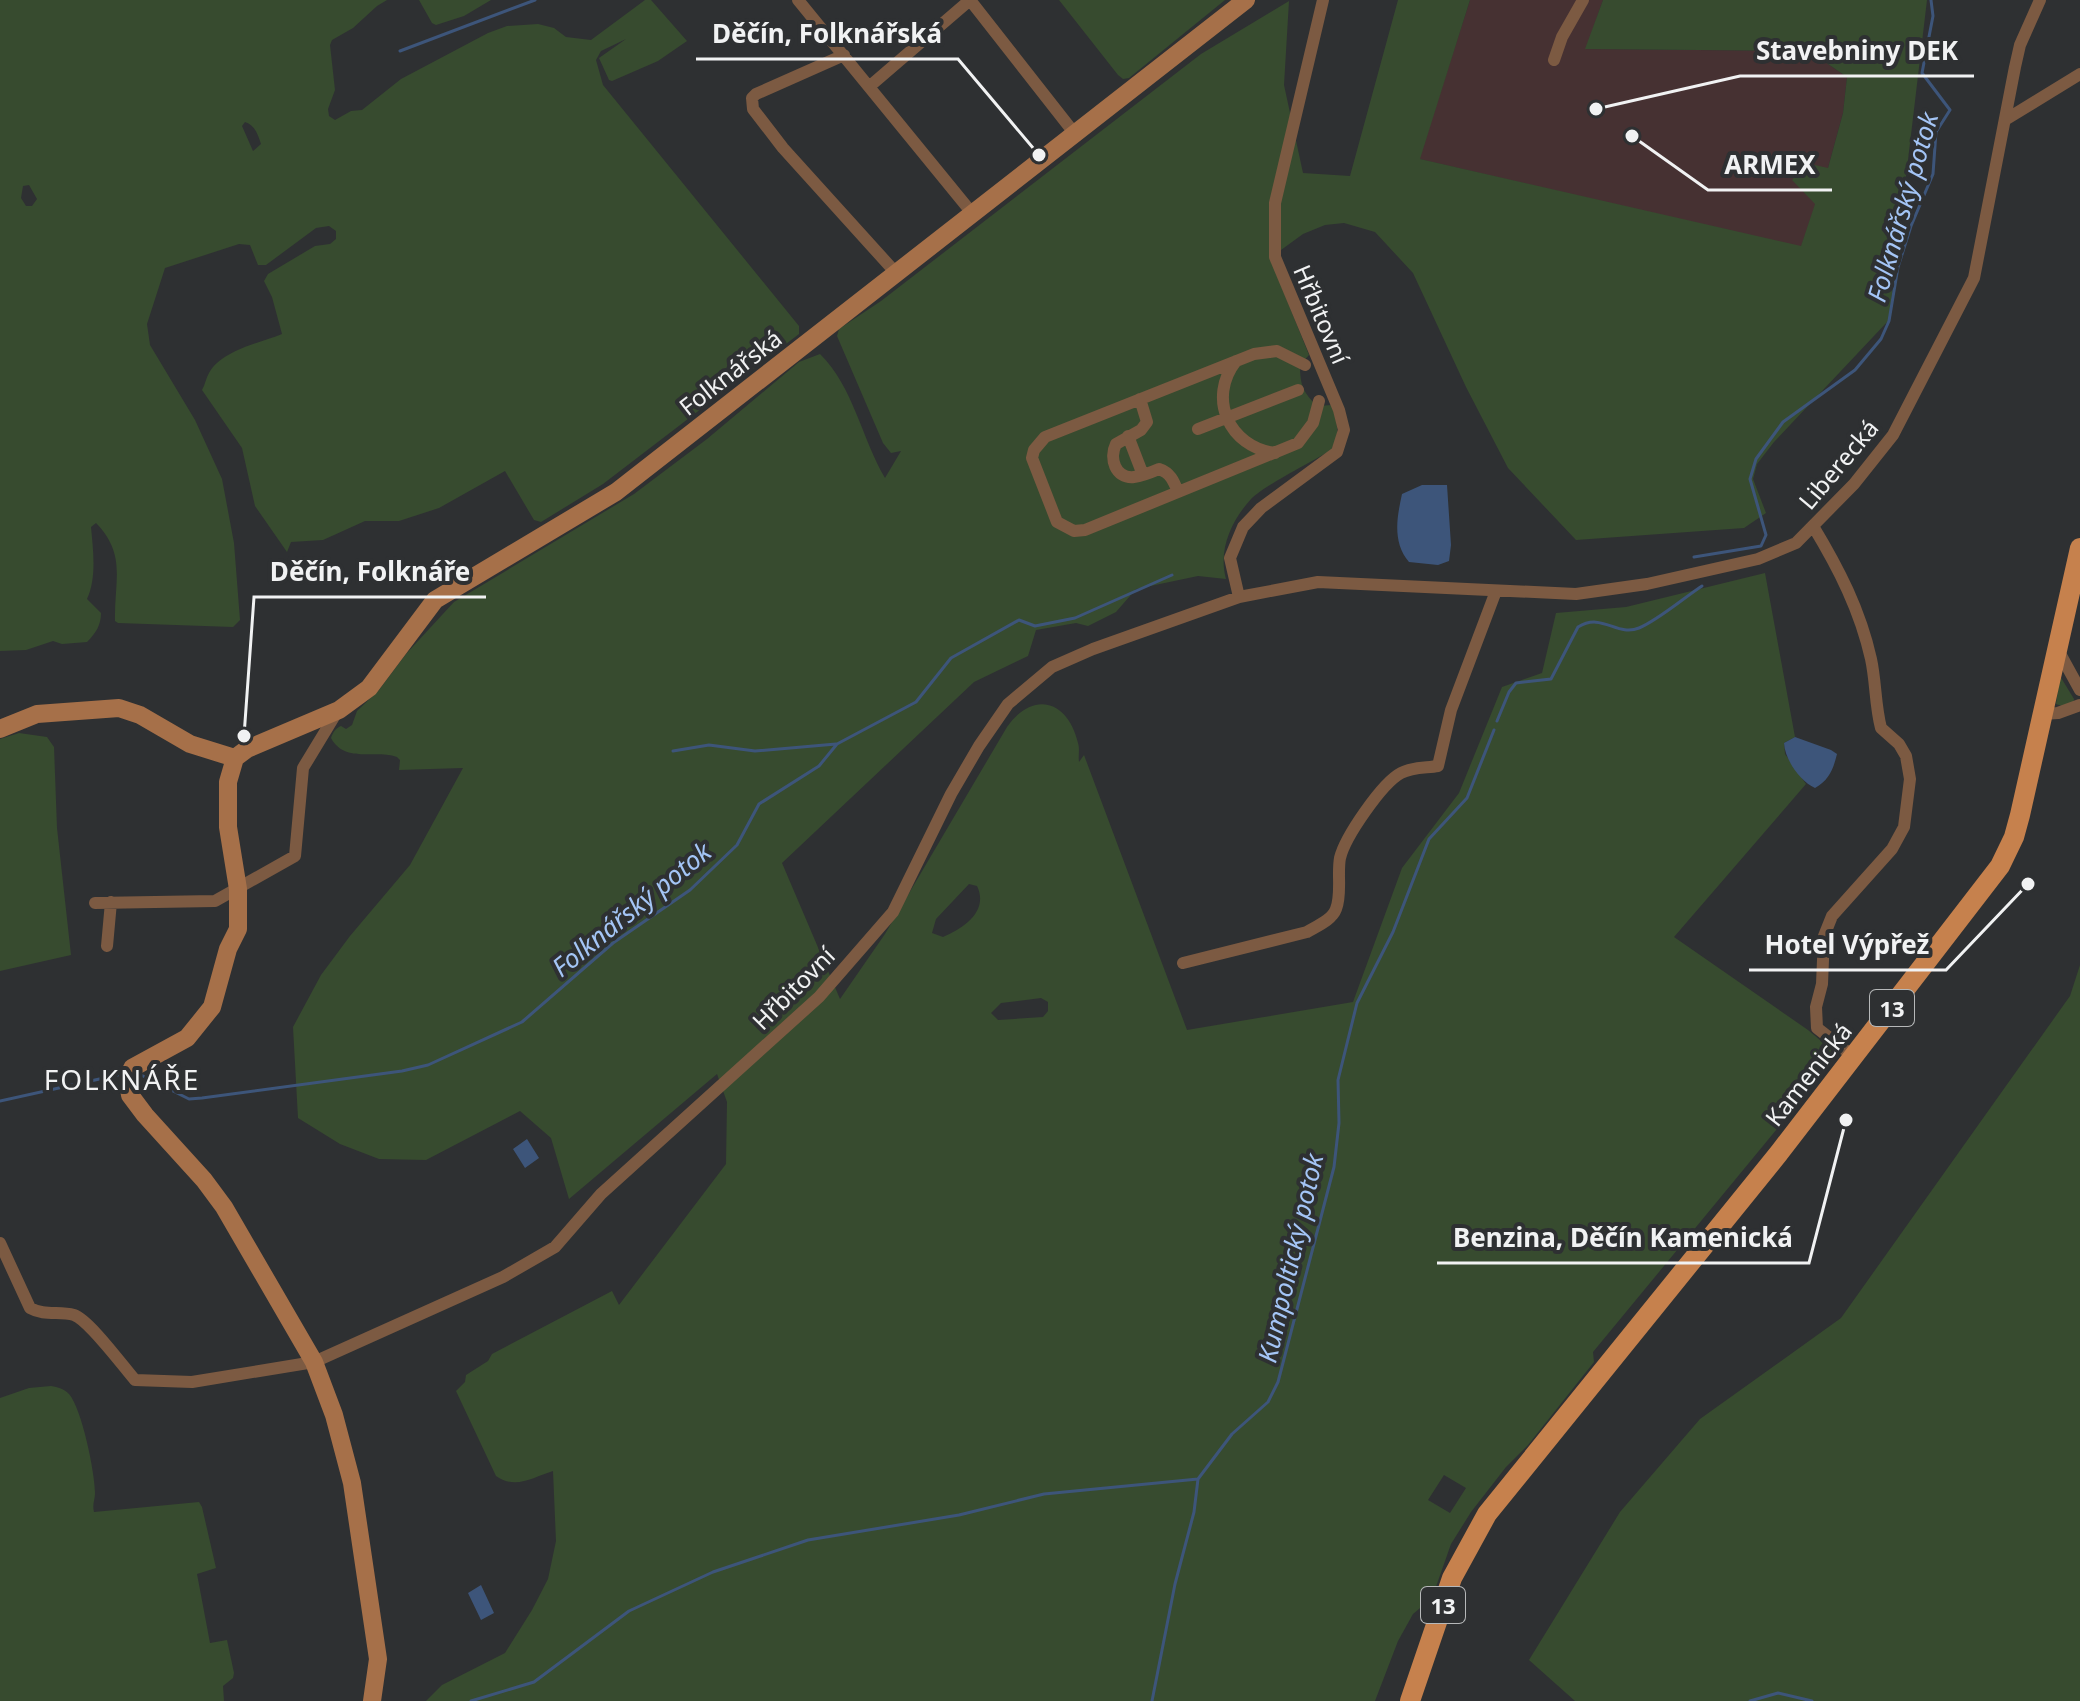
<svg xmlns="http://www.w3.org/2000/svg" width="2080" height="1701" font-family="'Noto Sans',sans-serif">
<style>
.industrial{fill:#463132}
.green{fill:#374b2f;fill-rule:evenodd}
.water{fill:#3d557a}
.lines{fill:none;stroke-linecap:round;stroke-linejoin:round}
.stream{stroke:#3d557a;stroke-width:3}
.street{stroke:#7c5a42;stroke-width:12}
.secondary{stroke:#a67049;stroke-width:18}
.primary{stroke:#c6814d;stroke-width:20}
.labels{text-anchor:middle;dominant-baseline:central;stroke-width:8;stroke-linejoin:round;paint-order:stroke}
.shield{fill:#2e3032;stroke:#b6b8b9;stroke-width:2}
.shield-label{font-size:22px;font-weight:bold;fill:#f1f2f3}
.street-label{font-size:24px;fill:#f1f2f3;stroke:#2e3032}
.water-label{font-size:26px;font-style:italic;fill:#a4c5f6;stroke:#2e3032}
.quarter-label{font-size:28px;letter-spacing:2px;fill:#f1f2f3;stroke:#2e3032}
.leader{fill:none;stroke:#f1f2f3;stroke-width:3}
.callout-dot{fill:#f1f2f3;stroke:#2e3032;stroke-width:3}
.callout-label{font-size:26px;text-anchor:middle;font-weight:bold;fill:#f1f2f3;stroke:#2e3032;stroke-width:8;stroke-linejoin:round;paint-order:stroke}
</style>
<rect width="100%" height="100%" fill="#2e3032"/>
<path class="industrial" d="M1470,0H1603L1586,49L1809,51L1847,77L1843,113L1828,168L1801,247L1419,159Z"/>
<path class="green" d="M0,0H387L377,6L353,28L332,40L330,45L335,90L328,109L329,116L335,120L351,111L362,110L401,79L488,33L507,26L538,24L554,28L566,37L591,40L645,0H651L687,41L658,61L612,81L609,80L599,58L626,39L601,51L596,60L603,85L799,326V334L603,484L541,522L534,520L505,471L439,508L399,521H365L323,540L291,542L287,552L255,506L242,448L202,390C205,385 206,378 209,373C222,350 260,343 282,334L272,297L264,281L268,274L315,246L330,244L336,239V231L329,226L316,228L266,265H258L250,245L239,244L165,268L147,324L150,345L195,420L222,479L234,543L240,620L233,627L118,623L115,621C114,581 127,555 96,523L91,527C93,550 97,577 87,599L101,613C101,625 96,633 87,642L62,644L53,641L26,650L0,651ZM245,122C255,125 258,135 261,144L253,151L242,126ZM29,185L37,199L32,206H26L21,198L23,186Z
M419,0H491L464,16L436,25L432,23Z
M1059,0H1225L1129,78L1123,79L1118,75Z
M1398,0H1470L1420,159L1801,246L1815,204L1792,180L1806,163L1828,168L1843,113L1847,77L1809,51L1585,49L1603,0H1927L1889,320L1774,442L1757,464L1753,479L1766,513L1744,528L1576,540L1508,468L1466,387L1413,273L1375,232L1344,223L1325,225L1303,234L1270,258L1309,355L1300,365C1300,385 1303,392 1317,406L1332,405C1337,423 1341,434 1331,450C1312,462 1265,485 1251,499C1231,521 1218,550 1226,579L1198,576L1136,589L1116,612L1088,626L1076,623L1036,630L1028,656L974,682L782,863L840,999L885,934L1007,727C1033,690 1068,700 1078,743C1080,749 1078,756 1079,762L1084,755L1187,1030L1353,1002L1402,868L1459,793L1502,687L1542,673L1556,613L1626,607L1765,573L1795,737L1784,743L1785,754L1806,784L1674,937L1808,1030L1838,1055L1593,1352L1594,1362L1528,1445L1506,1467L1471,1512L1451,1544L1432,1598L1413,1614L1398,1641L1375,1701H426L442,1685L505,1653L532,1610L548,1579L556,1541L553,1471C533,1477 516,1490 496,1476L456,1391L465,1382L466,1375L488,1361L492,1354L612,1291L619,1305L726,1164L727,1102L717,1074L569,1199L551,1138L520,1111L426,1160L379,1159L340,1144L298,1118L293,1027L321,975L350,936L410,865L463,768L399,770L400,760L397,757C375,749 345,764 331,738C333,732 336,728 341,726L346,729L352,725L357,711L379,690L406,654L454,602L634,494L707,439L799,362L820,354C853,386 862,439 885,478L901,451L891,453L883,443L837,336L839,329L881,301L1201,54L1289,1L1284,85L1303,173L1350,176ZM969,884L977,886C989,911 964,928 943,937L932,933L936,919ZM1041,998L1048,1002V1011L1043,1017L998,1020L991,1013L1001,1003ZM1444,1475L1466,1488L1450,1513L1428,1500Z
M2060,676L2074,699L2073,705L2062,706L2056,704Z
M19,733L47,737L54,747L57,828L71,955L0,971V739Z
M2080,965V1701H1575L1529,1660L1620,1512L1700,1419L1841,1318L2070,996Z
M51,1386C58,1387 64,1389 69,1394C82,1409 95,1473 95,1493C95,1500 92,1504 94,1512L199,1502L202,1507L216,1568L197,1574L210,1643L227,1640L234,1673L233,1678L223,1686L224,1701H0V1398L29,1388Z"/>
<path class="water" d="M1422,485H1447L1451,545L1449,561L1438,565L1409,562C1392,542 1397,517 1402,494Z
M1795,737L1831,750L1837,754C1833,770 1829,780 1815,788C1800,781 1785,760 1784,743Z
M527,1139L539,1158L525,1168L513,1149Z
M481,1585L494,1613L481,1620L468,1593Z"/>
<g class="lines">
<path class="stream" d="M400,51L535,0
M1694,557L1761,546L1766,535L1750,479L1756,459L1783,422L1855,370L1881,339L1889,321L1898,267L1911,226L1933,174L1936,132L1950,110L1922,73L1933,16L1931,0
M1497,721L1509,692L1516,683L1551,679L1578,627C1602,612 1617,637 1639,628C1657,621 1685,597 1702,586
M673,751L709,745L755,751L836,744
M137,1073L189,1099L202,1098L402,1071L428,1065L522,1022L613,943L690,890L737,845L759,804L819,766L837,744L916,702L951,658L1019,620L1035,626L1075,618L1172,575
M0,1101L122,1074
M471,1701L534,1682L629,1611L713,1572L808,1540L959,1515L1044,1494L1198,1479
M1152,1701L1175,1584L1194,1512L1198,1479L1232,1434L1268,1402L1278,1382L1334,1167L1339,1123L1338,1080L1357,1003L1393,932L1429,839L1467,798L1494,730
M1750,1701L1778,1693L1812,1701"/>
<path class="street" d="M798,0L972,213
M970,0L1075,134
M844,55L756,94L752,98L753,109L783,148L896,273
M1554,60L1562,37L1583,0
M870,86L970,0
M2005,120L2080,74
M1236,361C1207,398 1229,447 1275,453
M1305,365L1277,351L1254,354L1045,437L1034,450L1032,458L1057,522L1074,531L1085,530L1298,443L1313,423L1319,401
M1140,399L1147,422L1141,430L1116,444C1109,458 1115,479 1134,477C1142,476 1152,472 1159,469C1171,473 1174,482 1178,492
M1198,429L1298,390
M1128,436L1143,475
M1813,526C1839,569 1860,610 1871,659C1876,682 1875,705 1881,728L1899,744L1906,756L1910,779L1904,827L1892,849L1832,916L1824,936L1822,984L1816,1007L1817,1028L1854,1057
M1239,597L1230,558L1243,527L1261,508L1337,452L1344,430L1339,410L1275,257V203L1323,0
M2058,650L2080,690
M2043,714L2058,713L2080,705
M95,903L215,901L295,856L303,768L337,712
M107,946L111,902
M1183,963L1307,932C1317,926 1332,920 1336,909C1342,894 1337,874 1340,858C1345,837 1382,783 1401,773C1412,767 1427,768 1438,766L1451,710L1496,591
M0,1243L30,1308C44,1316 59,1311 74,1315C89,1320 122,1365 135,1380L192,1382L314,1362L503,1277L555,1247L601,1194L819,997L893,912L951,794L979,746L1008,704L1052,667L1093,649L1239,597L1318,582L1576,594L1647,584L1758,559L1796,543L1854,484L1893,435L1974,278L2015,67L2020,45L2040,0"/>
<path class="secondary" d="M0,729L37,714L119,708L140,715L190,744L235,758
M235,758L247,749L339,710L369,688L435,600L616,492L1246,0
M235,758L228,782V827L238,889V929L228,949L212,1007L187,1038L132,1068L128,1083L130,1095L145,1115L204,1180L224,1207L314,1362L334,1415L352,1483L378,1659L372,1701"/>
<path class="primary" d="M1410,1701L1452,1578L1487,1514L1779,1153L2000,866L2014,837L2020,815L2080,548"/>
</g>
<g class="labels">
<g class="shield">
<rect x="1870" y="990" width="44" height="36" rx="6"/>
<rect x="1421" y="1587" width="44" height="36" rx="6"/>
</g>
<g class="shield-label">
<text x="1892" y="1008">13</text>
<text x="1443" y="1605">13</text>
</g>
<g class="street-label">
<text transform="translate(1322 314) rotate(67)">Hřbitovní</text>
<text transform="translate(730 372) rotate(-38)">Folknářská</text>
<text transform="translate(1838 464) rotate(-50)">Liberecká</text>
<text transform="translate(793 988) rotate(-45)">Hřbitovní</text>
<text transform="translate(1808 1074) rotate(-52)">Kamenická</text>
</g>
<g class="water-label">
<text transform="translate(1902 207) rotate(-74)">Folknářský potok</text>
<text transform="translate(631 909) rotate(-39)">Folknářský potok</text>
<text transform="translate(1290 1258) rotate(-77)">Kumpoltický potok</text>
</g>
<g class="quarter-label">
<text x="122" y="1079">FOLKNÁŘE</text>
</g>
</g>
<path class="leader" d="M1039 155L958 59H696M1596 109L1740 76H1974M1632 136L1708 190H1832M244 736L254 597H486M2028 884L1946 970H1749M1846 1120L1809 1263H1437"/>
<g class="callout-dot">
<circle cx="1039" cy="155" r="8"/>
<circle cx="1596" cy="109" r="8"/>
<circle cx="1632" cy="136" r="8"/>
<circle cx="244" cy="736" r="8"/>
<circle cx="2028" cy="884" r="8"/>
<circle cx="1846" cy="1120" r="8"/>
</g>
<g class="callout-label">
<text x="827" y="43">Děčín, Folknářská</text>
<text x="1857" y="60">Stavebniny DEK</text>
<text x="1770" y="174">ARMEX</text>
<text x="370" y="581">Děčín, Folknáře</text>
<text x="1847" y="954">Hotel Výpřež</text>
<text x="1623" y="1247">Benzina, Děčín Kamenická</text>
</g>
</svg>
